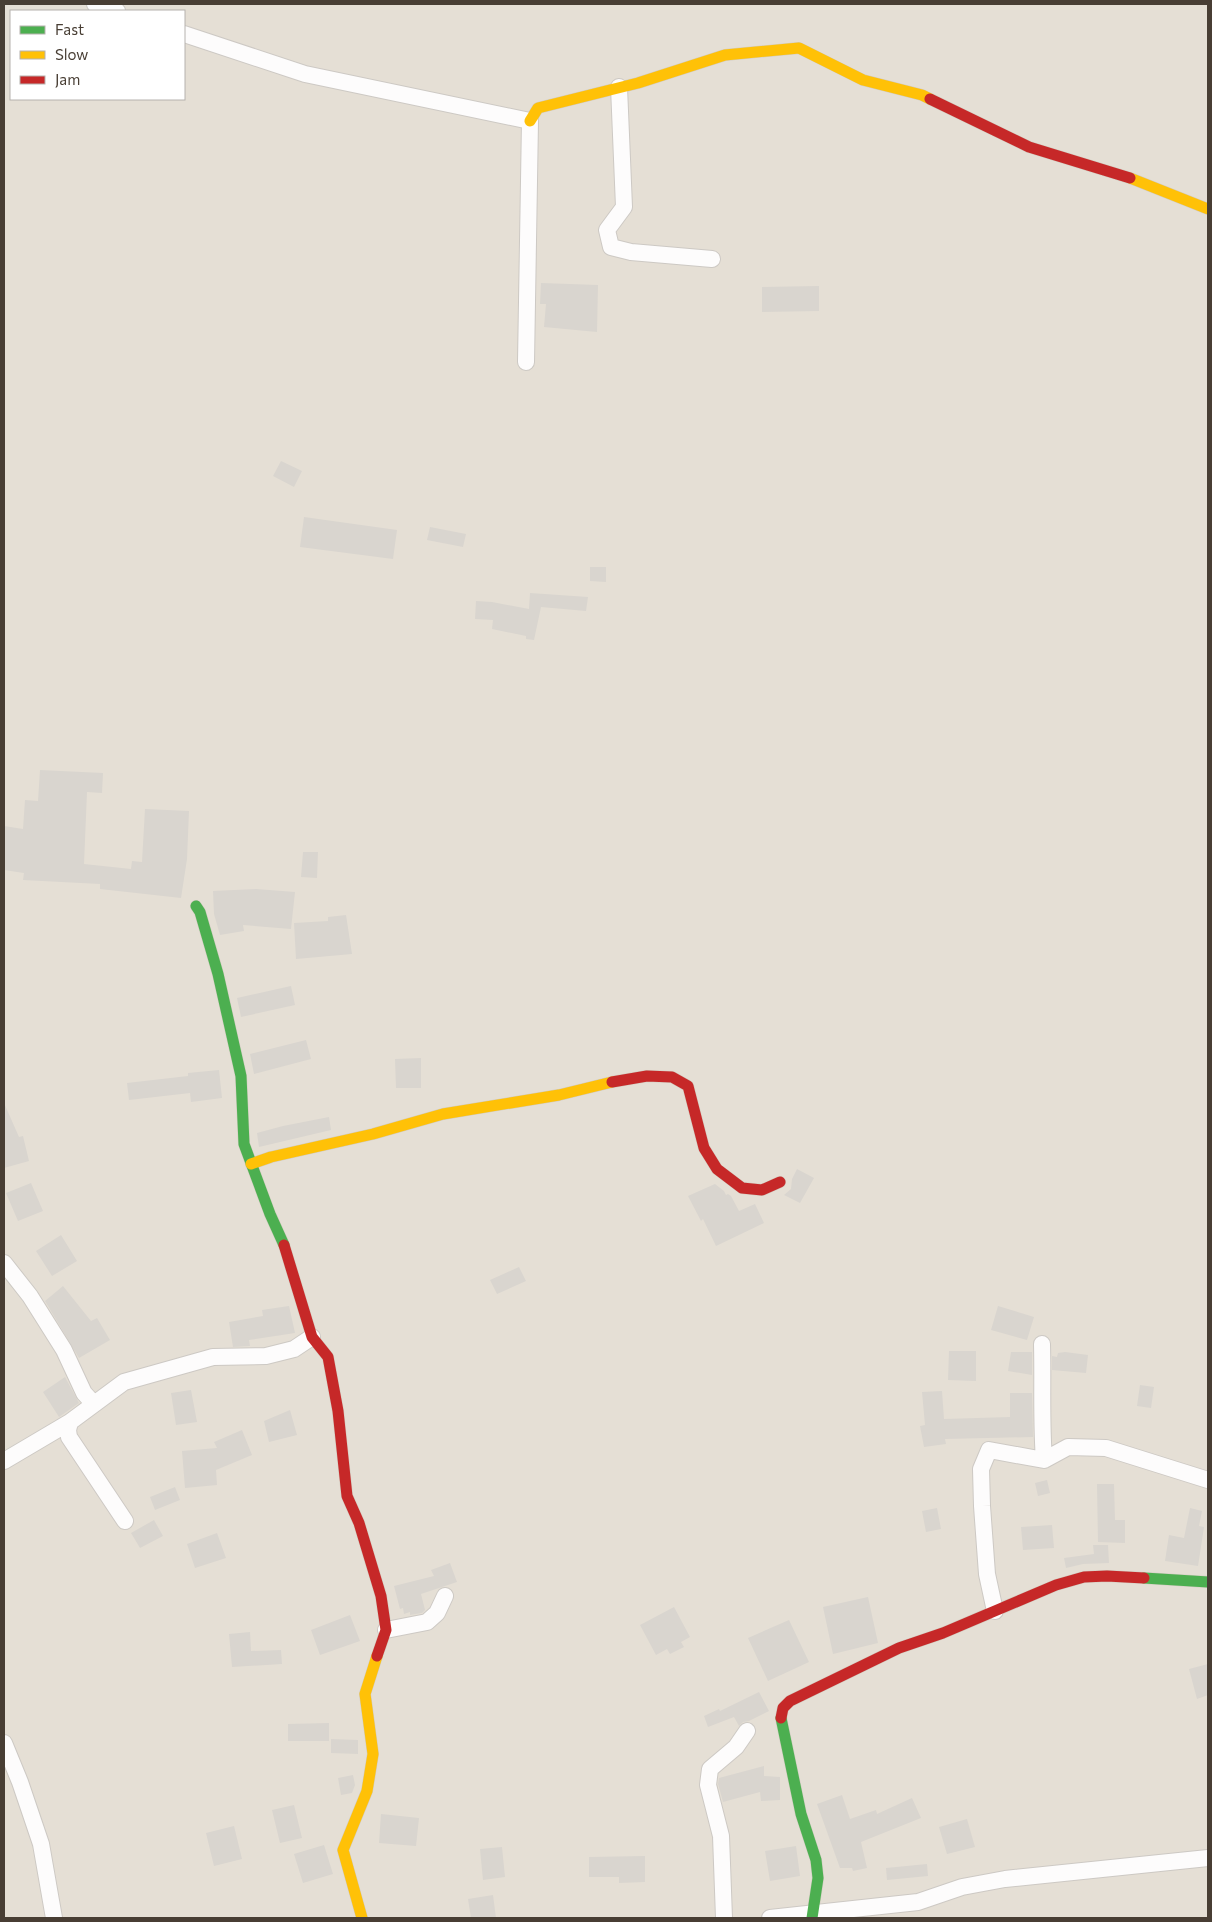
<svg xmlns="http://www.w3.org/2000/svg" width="1212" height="1922" font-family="Commissioner,sans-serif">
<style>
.residential{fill:#e5dfd5;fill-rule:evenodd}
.building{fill:#d9d5cf}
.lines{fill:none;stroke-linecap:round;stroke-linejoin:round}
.street-casing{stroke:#cdc9c4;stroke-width:18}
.fast-casing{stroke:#d2ccc0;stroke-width:12}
.slow-casing{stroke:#d2ccc0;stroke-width:12}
.jam-casing{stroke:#d2ccc0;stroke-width:12}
.street{stroke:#fdfcfc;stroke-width:16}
.fast{stroke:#4caf50;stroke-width:11}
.slow{stroke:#ffc107;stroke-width:11}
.jam{stroke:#c62828;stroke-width:11}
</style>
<rect width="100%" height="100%" fill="#f0ede8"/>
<path class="residential" d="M4,4H1208V1918H4ZM11,11H184V99H11Z"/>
<path class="building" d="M541,283L598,285L597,332L544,327L546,304H540Z
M819,286V311L762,312V287Z
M281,461L302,471L294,487L273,476Z
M304,517L397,530L393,559L300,547Z
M430,527L466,534L463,547L427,540Z
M590,567H606V582L590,581Z
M530,593L588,597L586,611L541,607L534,640L526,639V636L492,629L493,620L475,619L476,601L492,602L529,609Z
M40,770L103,773L102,793L87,792L84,864L131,869L132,861L142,862L145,809L189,811L187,859L181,898L100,889V884L23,880L24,873L4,870V826L23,829L25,800L38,801Z
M303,852H318L317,878L301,877Z
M256,889L295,892L291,929L243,925L244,931L220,935L214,914L213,891Z
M346,915L352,954L296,959L294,923L328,921V917Z
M291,986L295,1005L241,1017L237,998Z
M306,1040L311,1059L254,1074L250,1054Z
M421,1058V1088H396L395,1059Z
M219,1070L222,1098L191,1102L190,1093L129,1100L127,1083L188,1076V1073Z
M4,1103L19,1137L23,1136L29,1161L4,1168Z
M329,1117L331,1130L259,1147L257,1133L283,1126Z
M797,1169L814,1178L800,1203L784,1195L791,1189L792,1179Z
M31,1183L43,1211L18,1221L6,1193Z
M715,1184L724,1191L726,1195L728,1194L731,1196L739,1211L755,1204L764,1223L716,1246L703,1219L701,1221L688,1196Z
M61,1235L77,1261L52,1276L36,1251Z
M519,1267L526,1281L497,1294L490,1280Z
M63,1286L91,1321L97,1318L110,1340L79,1358L45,1301Z
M289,1306L295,1333L249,1340L250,1346L233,1347L229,1322L263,1316L262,1310Z
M998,1306L1034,1317L1027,1340L991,1330Z
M949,1351H976V1381L948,1380Z
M1011,1352H1032V1375L1008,1371Z
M1065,1352L1088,1355L1086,1373L1052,1370V1356L1057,1357L1058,1353Z
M65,1377L79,1403L59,1417L43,1392Z
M1140,1385L1154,1387L1151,1408L1137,1406Z
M191,1390L197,1422L176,1425L171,1393Z
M942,1391L944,1419L1010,1417V1393H1032L1033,1437L945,1439L946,1444L924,1447L920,1426L925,1425L922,1392Z
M290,1410L297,1435L269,1442L264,1421Z
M242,1430L252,1455L216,1470L217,1485L185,1488L182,1451L217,1448L214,1442Z
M1047,1480L1050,1493L1038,1496L1035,1483Z
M1097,1484H1114L1115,1520H1125V1543L1098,1542Z
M175,1487L180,1500L155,1510L150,1497Z
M937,1508L941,1529L926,1532L922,1511Z
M1190,1508L1202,1511L1199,1526L1204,1527L1198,1566L1165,1561L1169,1535L1184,1538Z
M154,1520L163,1536L140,1548L131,1533Z
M1052,1525L1054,1548L1023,1550L1021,1527Z
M217,1533L226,1558L195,1568L187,1544Z
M1093,1545H1108L1109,1563L1083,1564L1066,1568L1064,1558L1094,1554Z
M450,1563L457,1582L421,1594L425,1610L422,1613L410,1615V1612L404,1614L403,1608L400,1609L394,1586L434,1576L431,1570Z
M868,1597L878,1643L833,1654L823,1607Z
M674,1607L690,1637L681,1642L684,1647L670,1654L667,1649L656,1655L640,1625Z
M350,1615L360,1641L320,1655L311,1630Z
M789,1620L809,1662L768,1681L748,1638Z
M250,1632L251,1651L281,1650L282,1664L232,1667L229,1634Z
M1208,1664V1695L1197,1699L1189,1669Z
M759,1692L769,1711L749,1721L743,1722L739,1726L734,1717L708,1727L704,1716L719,1709L720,1711Z
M329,1723V1741H288V1724Z
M331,1739L358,1740V1754L331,1753Z
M764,1766V1776L780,1777V1800L761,1801L760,1792L723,1802L718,1784L719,1778Z
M353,1775L355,1785L352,1793L341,1795L338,1778Z
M842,1795L850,1819L876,1810L877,1814L912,1798L921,1818L861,1842L867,1868L853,1871L852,1868H840L817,1804Z
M294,1805L302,1838L280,1843L272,1810Z
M381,1814L419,1818L416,1846L379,1843Z
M967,1819L975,1847L947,1854L939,1827Z
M234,1826L242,1859L214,1866L206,1833Z
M324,1845L333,1874L303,1883L294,1854Z
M796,1846L800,1876L770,1881L765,1851Z
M502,1847L505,1877L483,1880L480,1849Z
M645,1856V1882L619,1883V1877H589V1857Z
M927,1864L928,1876L887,1880L886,1868Z
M493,1895L496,1918H471L468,1899Z"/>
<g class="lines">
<g class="street-casing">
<path id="street" d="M95,4L117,11
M184,34L305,74L530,121L526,362
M619,87L624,207L607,230L611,247L631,252L712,259
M4,1263L30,1296L64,1350L84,1393L94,1404
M1042,1344C1043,1383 1041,1421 1044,1460
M4,1461L70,1422
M125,1521L69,1437L68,1430L70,1422L124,1382L213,1357L266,1356L294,1349L312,1337
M995,1611L987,1574L982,1506L981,1469L989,1450L1044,1460L1068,1447L1106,1448L1208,1480
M386,1630L427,1622L437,1613L445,1596
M4,1743L20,1782L41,1844L54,1918
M724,1918L721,1836L708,1785L710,1769L736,1747L747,1731
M770,1918L918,1902L962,1887L1005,1879L1208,1858"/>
</g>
<g class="fast-casing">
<path id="fast" d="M196,906L200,912L218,974L241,1076L244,1144L270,1214L284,1245
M1144,1578L1208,1582
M781,1718L801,1814L816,1860L818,1878L812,1918"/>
</g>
<g class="slow-casing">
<path id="slow" d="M530,121L538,108L638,83L725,55L799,48L863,80L922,95L930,99
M1130,178L1208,209
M251,1164L271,1157L373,1134L443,1114L559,1095L612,1082
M362,1918L343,1850L367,1791L373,1754L365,1694L377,1656"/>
</g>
<g class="jam-casing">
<path id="jam" d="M930,99L1029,147L1130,178
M612,1082L647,1076L672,1077L688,1086L704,1148L717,1169L742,1188L762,1190L780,1182
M284,1245L312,1337L328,1357L338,1411L347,1496L359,1523L381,1596L386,1630L377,1656
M781,1718L783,1708L790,1701L899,1648L943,1633L1056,1585L1084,1577L1107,1576L1144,1578"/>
</g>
<use href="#street" class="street"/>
<use href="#fast" class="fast"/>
<use href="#slow" class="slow"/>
<use href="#jam" class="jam"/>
</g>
<rect width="1212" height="1922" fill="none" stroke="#483e34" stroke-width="10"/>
<rect x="10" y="10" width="175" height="90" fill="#ffffff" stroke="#b6b2ae"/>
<rect x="20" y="26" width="25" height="8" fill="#4caf50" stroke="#b6b2ae"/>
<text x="55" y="35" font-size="15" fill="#483e34">Fast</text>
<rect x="20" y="51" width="25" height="8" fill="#ffc107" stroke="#b6b2ae"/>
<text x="55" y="60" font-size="15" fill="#483e34">Slow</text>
<rect x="20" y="76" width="25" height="8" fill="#c62828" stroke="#b6b2ae"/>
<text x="55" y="85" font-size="15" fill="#483e34">Jam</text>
</svg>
